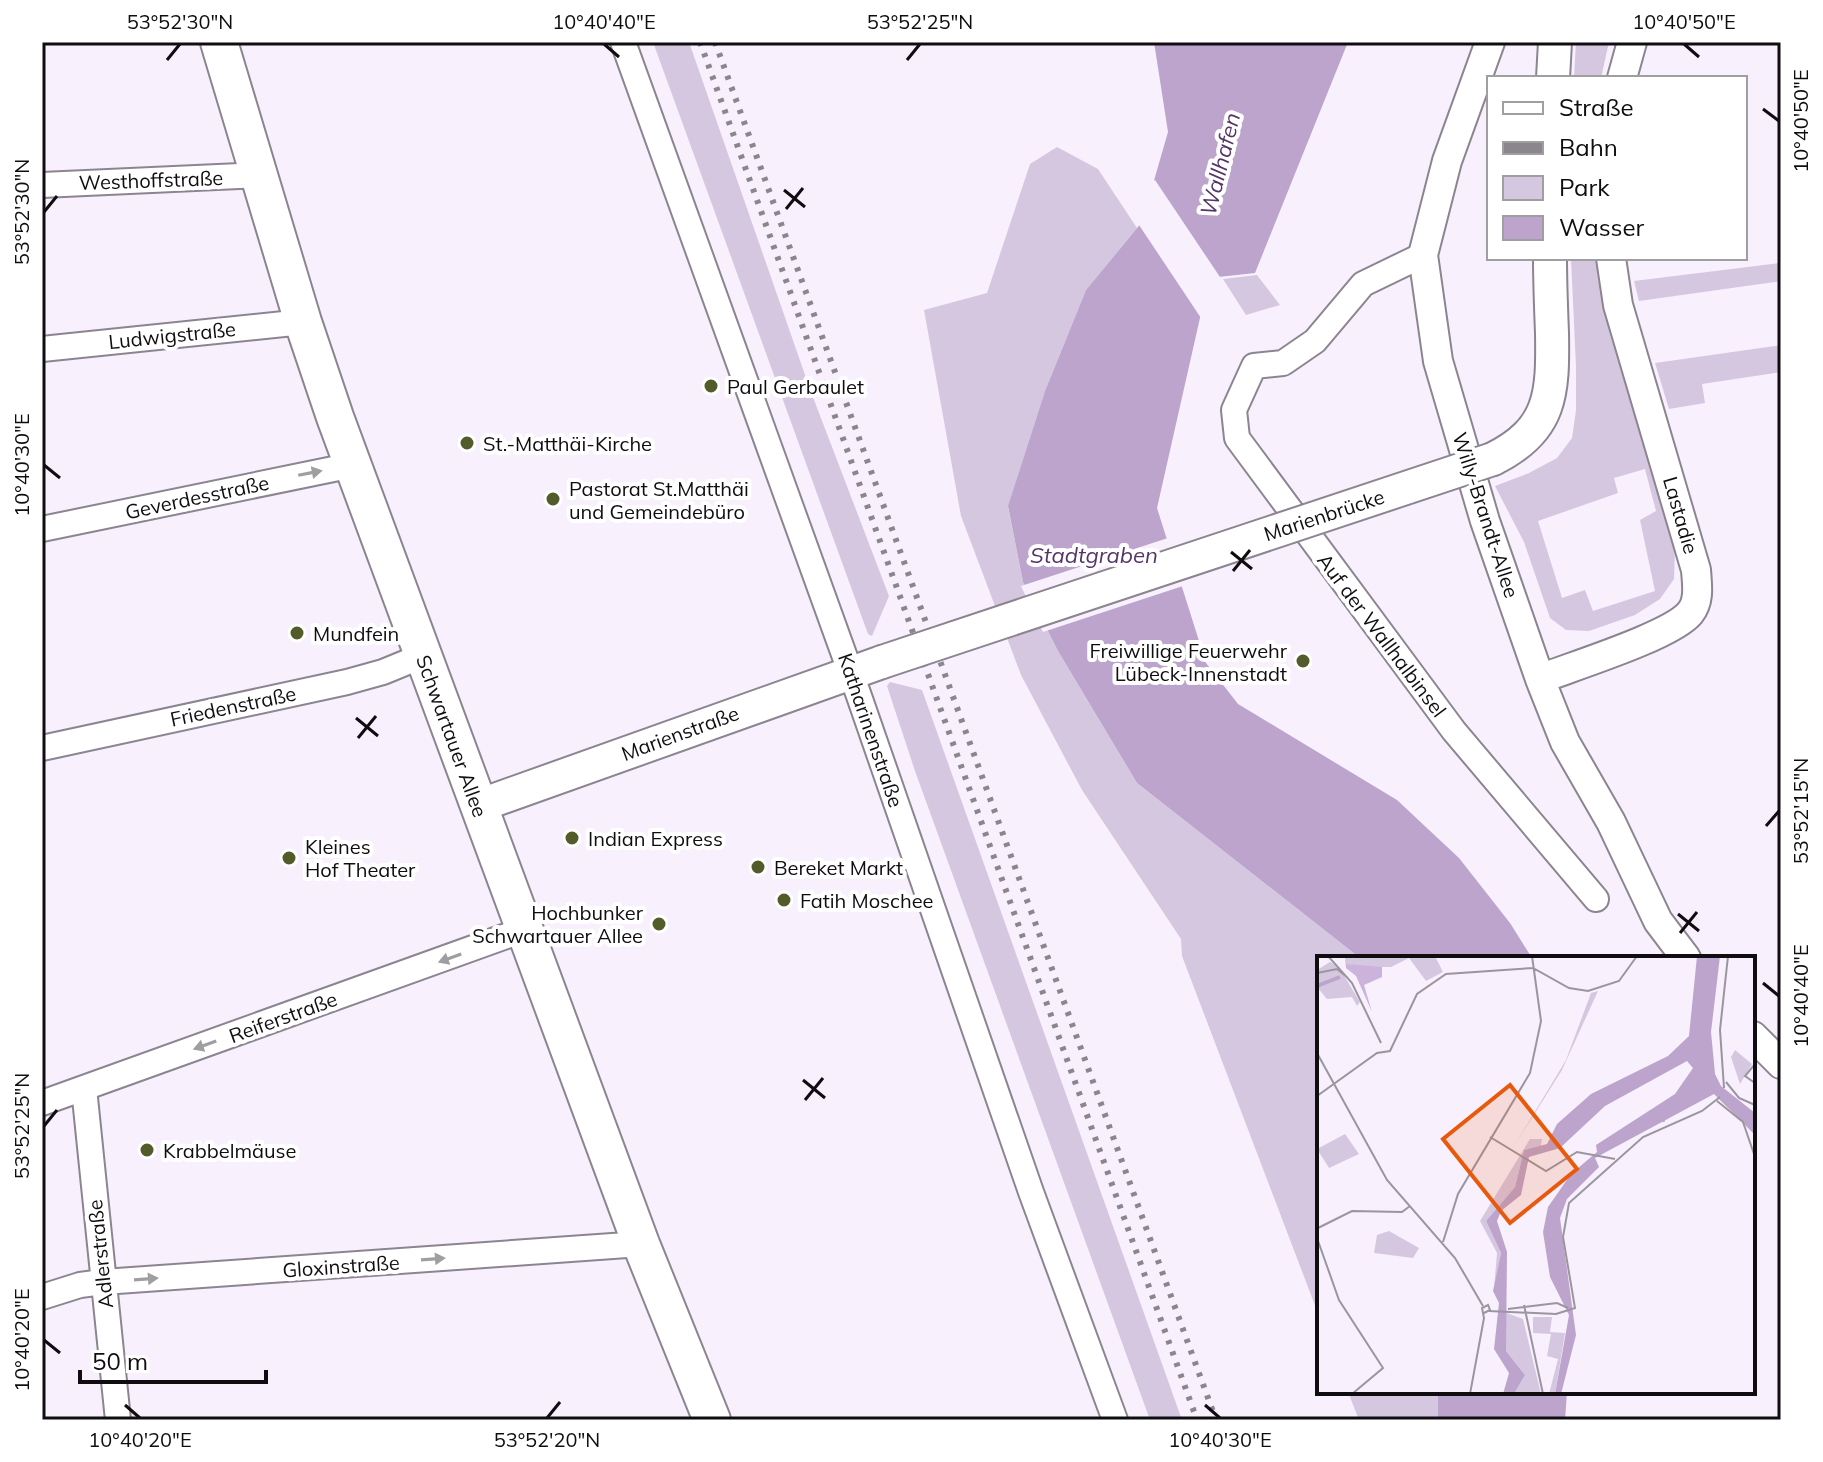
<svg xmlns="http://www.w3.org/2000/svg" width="1823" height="1462" font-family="Mulish,sans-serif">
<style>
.green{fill:#d6c7e1;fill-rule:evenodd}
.water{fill:#bca4cc}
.pier{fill:#f8f0fd}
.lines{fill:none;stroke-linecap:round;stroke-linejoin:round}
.minor-casing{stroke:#8c8591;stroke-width:28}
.tertiary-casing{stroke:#8c8591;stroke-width:32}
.secondary-casing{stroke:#8c8591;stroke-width:36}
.primary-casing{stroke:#8c8591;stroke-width:40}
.minor{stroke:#fff;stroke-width:24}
.tertiary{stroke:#fff;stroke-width:28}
.secondary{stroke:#fff;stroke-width:32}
.primary{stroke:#fff;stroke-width:36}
.rail{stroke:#8b858e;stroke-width:6;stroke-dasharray:4 8;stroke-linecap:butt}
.secondary-bridge-casing{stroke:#8c8591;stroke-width:36;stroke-linecap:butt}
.secondary-bridge{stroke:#fff;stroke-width:32}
.oneway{fill:#9f9ea0}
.ticks{fill:none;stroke:#100d11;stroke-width:3}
.poi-dot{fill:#545b2a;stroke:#fff;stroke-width:3}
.labels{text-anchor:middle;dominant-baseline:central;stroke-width:8;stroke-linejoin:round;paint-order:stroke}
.street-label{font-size:20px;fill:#100d11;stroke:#fff}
.poi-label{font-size:20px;fill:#100d11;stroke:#fff;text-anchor:start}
.water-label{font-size:22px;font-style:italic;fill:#553569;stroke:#fff}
.inset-river{fill:none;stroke:#bca4cc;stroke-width:4}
.inset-road{fill:none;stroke:#9b959f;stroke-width:2}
.view{fill:#e8590c;fill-opacity:0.15;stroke:#e8590c;stroke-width:4}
.inset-edge{fill:none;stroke:#100d11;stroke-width:4}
.neatline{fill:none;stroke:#100d11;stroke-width:3}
.ticks-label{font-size:20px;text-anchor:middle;fill:#100d11}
</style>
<rect width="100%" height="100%" fill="#f8f0fd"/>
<path class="green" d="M653,42H689L811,392L889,596L872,636L868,634Z
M1576,42H1609L1601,78H1574Z
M1057,147L1098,169L1137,228L1086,290L1045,391L1008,507L1023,582L1058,651L1137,783L1360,958H1319V1316L1182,956L1181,939L1082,790L1021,675L961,516L924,310L987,293L1030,164Z
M1571,258H1597L1598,279L1675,549L1674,579L1660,599L1635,615L1589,631L1566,630L1550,618L1524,542L1495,486L1529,473L1557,458L1572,438L1576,410V367ZM1645,469L1656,511L1640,520L1655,591L1593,611L1585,590L1562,598L1538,521L1618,493L1614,478Z
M1781,263V281L1639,301L1634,281Z
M1257,275L1280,305L1246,315L1223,279Z
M1781,345V372L1702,384L1705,403L1669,409L1655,363Z
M890,682L922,690L1182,1420H1150L915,771L887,686Z
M1348,1392H1438V1420H1359Z"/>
<path class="water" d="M1154,42H1348L1255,273L1209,278L1157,508L1206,663L1238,704L1397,800L1459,858L1510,923L1532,958H1360L1137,783L1058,651L1023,582L1008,506L1045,391L1086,290L1142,222L1168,132Z
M1438,1392H1567L1565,1420H1438Z"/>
<path class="pier" d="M1155,180L1222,280L1212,281L1203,321L1137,222L1149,184Z
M1171,537L1186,585L1043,632L1021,586Z"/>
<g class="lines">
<g class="minor-casing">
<path id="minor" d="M623,42L859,696L1031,1192L1115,1420
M42,185L260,175
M1423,255L1363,284L1315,341L1283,363L1254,366L1234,410L1237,438L1454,731L1596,899
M42,349L303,322
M42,529L353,465
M42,748L347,682L383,672L422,656
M84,1088L118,1420
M42,1103L523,930
M42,1297L80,1285L103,1282L641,1244"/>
</g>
<g class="tertiary-casing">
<path id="tertiary" d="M1490,42L1447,161L1423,255L1438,361L1485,521L1540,679L1565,742L1611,822L1658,921L1686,958
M1622,78L1632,42
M1540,679C1573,666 1671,636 1690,613C1700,601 1697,584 1696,570L1618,305L1611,258
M1753,1036L1781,1064"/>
</g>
<g class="secondary-casing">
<path id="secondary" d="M1553,78L1555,42
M1493,459C1552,430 1553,393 1552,333C1551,308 1550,283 1550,258
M478,806L882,662"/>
</g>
<g class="primary-casing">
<path id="primary" d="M219,42L303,322L335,417L641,1244L712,1420"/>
</g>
<use href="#minor" class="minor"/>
<use href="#tertiary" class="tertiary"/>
<use href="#secondary" class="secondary"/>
<use href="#primary" class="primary"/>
<path class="rail" d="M700,42L1197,1420
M715,42L1216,1420"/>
<g class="secondary-bridge-casing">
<path id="secondary-bridge" d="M882,662L1493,459"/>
</g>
<use href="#secondary-bridge" class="secondary-bridge"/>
</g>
<defs><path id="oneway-solid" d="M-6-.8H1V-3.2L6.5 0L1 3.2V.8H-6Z" transform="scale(2)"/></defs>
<g class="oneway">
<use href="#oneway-solid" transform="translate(310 473) rotate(-11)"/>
<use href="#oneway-solid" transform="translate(450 958) rotate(160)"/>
<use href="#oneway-solid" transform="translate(205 1045) rotate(160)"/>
<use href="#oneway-solid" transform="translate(433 1259) rotate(-4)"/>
<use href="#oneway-solid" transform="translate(146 1279) rotate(-4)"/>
</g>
<path class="ticks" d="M604,44L619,57M1684,44L1699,57M167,60L180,44M907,60L920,44M1763,109L1779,121M784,190L805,207M786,209L803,188M44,212L57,196M44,465L60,478M1231,552L1252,569M1233,571L1250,550M356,718L378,736M358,738L376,716M1766,826L1779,811M1678,914L1699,931M1680,933L1697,912M1763,983L1779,996M803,1080L825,1098M805,1100L823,1078M44,1126L57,1110M44,1340L60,1353M125,1405L140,1418M1205,1405L1220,1418M547,1418L560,1402"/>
<g class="poi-dot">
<circle cx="711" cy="386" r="8"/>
<circle cx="467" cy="443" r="8"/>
<circle cx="553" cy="499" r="8"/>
<circle cx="297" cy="633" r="8"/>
<circle cx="1303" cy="661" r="8"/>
<circle cx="572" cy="838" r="8"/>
<circle cx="289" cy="858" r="8"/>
<circle cx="758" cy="867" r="8"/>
<circle cx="784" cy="900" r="8"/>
<circle cx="659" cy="924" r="8"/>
<circle cx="147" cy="1150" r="8"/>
</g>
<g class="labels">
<g class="street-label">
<text transform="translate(151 180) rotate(-2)">Westhoffstraße</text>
<text transform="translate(172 335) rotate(-6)">Ludwigstraße</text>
<text transform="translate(197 497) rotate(-12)">Geverdesstraße</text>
<text transform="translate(1324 515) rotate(-18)">Marienbrücke</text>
<text transform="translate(1486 515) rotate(72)">Willy-Brandt-Allee</text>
<text transform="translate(1681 515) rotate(74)">Lastadie</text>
<text transform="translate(1382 635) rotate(53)">Auf der Wallhalbinsel</text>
<text transform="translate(233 706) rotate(-12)">Friedenstraße</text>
<text transform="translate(871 730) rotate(71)">Katharinenstraße</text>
<text transform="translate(680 733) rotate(-20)">Marienstraße</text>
<text transform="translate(452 736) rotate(70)">Schwartauer Allee</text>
<text transform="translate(283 1017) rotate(-20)">Reiferstraße</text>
<text transform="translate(100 1254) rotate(-96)">Adlerstraße</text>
<text transform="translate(341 1266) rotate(-4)">Gloxinstraße</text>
</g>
<g class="poi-label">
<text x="727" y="386">Paul Gerbaulet</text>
<text x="483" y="443">St.-Matthäi-Kirche</text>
<text x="569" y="488">Pastorat St.Matthäi<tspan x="569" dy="23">und Gemeindebüro</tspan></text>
<text x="313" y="633">Mundfein</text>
<text x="1287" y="650" text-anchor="end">Freiwillige Feuerwehr<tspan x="1287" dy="23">Lübeck-Innenstadt</tspan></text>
<text x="588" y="838">Indian Express</text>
<text x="305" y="846">Kleines<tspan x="305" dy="23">Hof Theater</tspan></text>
<text x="774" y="867">Bereket Markt</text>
<text x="800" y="900">Fatih Moschee</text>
<text x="643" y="912" text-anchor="end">Hochbunker<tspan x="643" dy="23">Schwartauer Allee</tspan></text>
<text x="163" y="1150">Krabbelmäuse</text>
</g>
<g class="water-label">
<text transform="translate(1220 164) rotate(-76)">Wallhafen</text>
<text x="1094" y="555">Stadtgraben</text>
</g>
</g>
<g transform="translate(1317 956)">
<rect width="438" height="438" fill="#f8f0fd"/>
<path d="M5,0L23,13L43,46L40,50L35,41L10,43L0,31V14L13,6ZM28,0H118L126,16L109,25L92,2L74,11H47L30,8ZM281,35L245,114L196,192L249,104L274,37ZM28,178L42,198L12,212L0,193ZM213,183H225L224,190L207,194L198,231L169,265L184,297L177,333L180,297L163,265Z" fill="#d6c7e1"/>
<path d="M28,0L30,8L65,11V21L47,29L55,56L39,20L29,12Z" fill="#cbb3dc"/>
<path d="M72,275L102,292L96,302L57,297L60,279Z" fill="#d6c7e1"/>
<path d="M418,94L435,108L423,128L414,101ZM187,356L206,363L224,438H197L208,419L189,395ZM216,361H235L233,376L248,377L238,438H232L241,403L230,400L234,378L216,377Z" fill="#d6c7e1"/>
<path d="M380,0H403L394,76L398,118L404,130L438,157V179L397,138L278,202L282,211L250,243L243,262L259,379L244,438H238L252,359L233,321L226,276L231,251L254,218L280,196L279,189L358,138L376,112L370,105L288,150L243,192L212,201L204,239L184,255L180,265L190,296L189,395L208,419L197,438H186L192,417L177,393L182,347L176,335L184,297L169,265L198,231L207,194L230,188L240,168L274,138L351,100L372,80Z" fill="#bca4cc"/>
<path class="inset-river" d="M0,30L23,21M346,166L345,157L379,137L385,118L393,0"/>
<path class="inset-road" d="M11,0L35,27L64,87M0,17L20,13L31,22M0,97L70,224L138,302L166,350M438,108L428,120L438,127M409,126L422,142L438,149M407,132L403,74L411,0M0,140L60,97L73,95L100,38L129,18L216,12L252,32L271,35L302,25L320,0M400,145L426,166L438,201M173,181L229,215L260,196L298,203M1,272L35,255L85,256L93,250M0,282L22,344L66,412L35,438M126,286L141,238L213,117L224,65L215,0M207,349L226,438M191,353L240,347L251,352M172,355L239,358L258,352L246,281L252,247L326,181L385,155L403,141M153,438L167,362L165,352L171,349L173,354L167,357"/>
<path class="view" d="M193,129L260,213L193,267L126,183Z"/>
<rect width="438" height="438" class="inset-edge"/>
</g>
<rect width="1823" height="1462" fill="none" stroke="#ffffff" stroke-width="88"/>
<rect x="1487" y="76" width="260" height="184" fill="#ffffff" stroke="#9f9ea0" stroke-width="2"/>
<rect x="1503" y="102" width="40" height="12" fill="#ffffff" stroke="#9f9ea0" stroke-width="2"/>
<text x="1559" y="116" font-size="24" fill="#100d11">Straße</text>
<rect x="1503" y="142" width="40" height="12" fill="#8b858e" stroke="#9f9ea0" stroke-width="2"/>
<text x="1559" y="156" font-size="24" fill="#100d11">Bahn</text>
<rect x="1503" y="176" width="40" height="24" fill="#d6c7e1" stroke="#9f9ea0" stroke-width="2"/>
<text x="1559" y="196" font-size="24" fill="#100d11">Park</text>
<rect x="1503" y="216" width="40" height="24" fill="#bca4cc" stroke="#9f9ea0" stroke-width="2"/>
<text x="1559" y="236" font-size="24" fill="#100d11">Wasser</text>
<path d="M80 1370v12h186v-12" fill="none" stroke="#100d11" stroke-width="4"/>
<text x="92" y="1370" font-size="24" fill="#100d11" stroke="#ffffff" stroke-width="6" paint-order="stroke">50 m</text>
<rect x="44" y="44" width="1735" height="1374" class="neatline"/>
<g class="ticks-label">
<text x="180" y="29">53°52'30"N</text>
<text x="604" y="29">10°40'40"E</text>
<text x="920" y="29">53°52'25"N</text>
<text x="1684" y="29">10°40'50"E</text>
<text transform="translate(1801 121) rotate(-90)" y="7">10°40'50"E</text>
<text transform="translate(22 212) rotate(-90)" y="7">53°52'30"N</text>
<text transform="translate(22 465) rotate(-90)" y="7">10°40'30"E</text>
<text transform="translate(1801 811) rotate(-90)" y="7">53°52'15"N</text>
<text transform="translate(1801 996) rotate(-90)" y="7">10°40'40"E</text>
<text transform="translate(22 1126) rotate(-90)" y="7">53°52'25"N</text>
<text transform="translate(22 1340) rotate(-90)" y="7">10°40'20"E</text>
<text x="140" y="1447">10°40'20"E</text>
<text x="547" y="1447">53°52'20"N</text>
<text x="1220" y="1447">10°40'30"E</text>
</g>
</svg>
